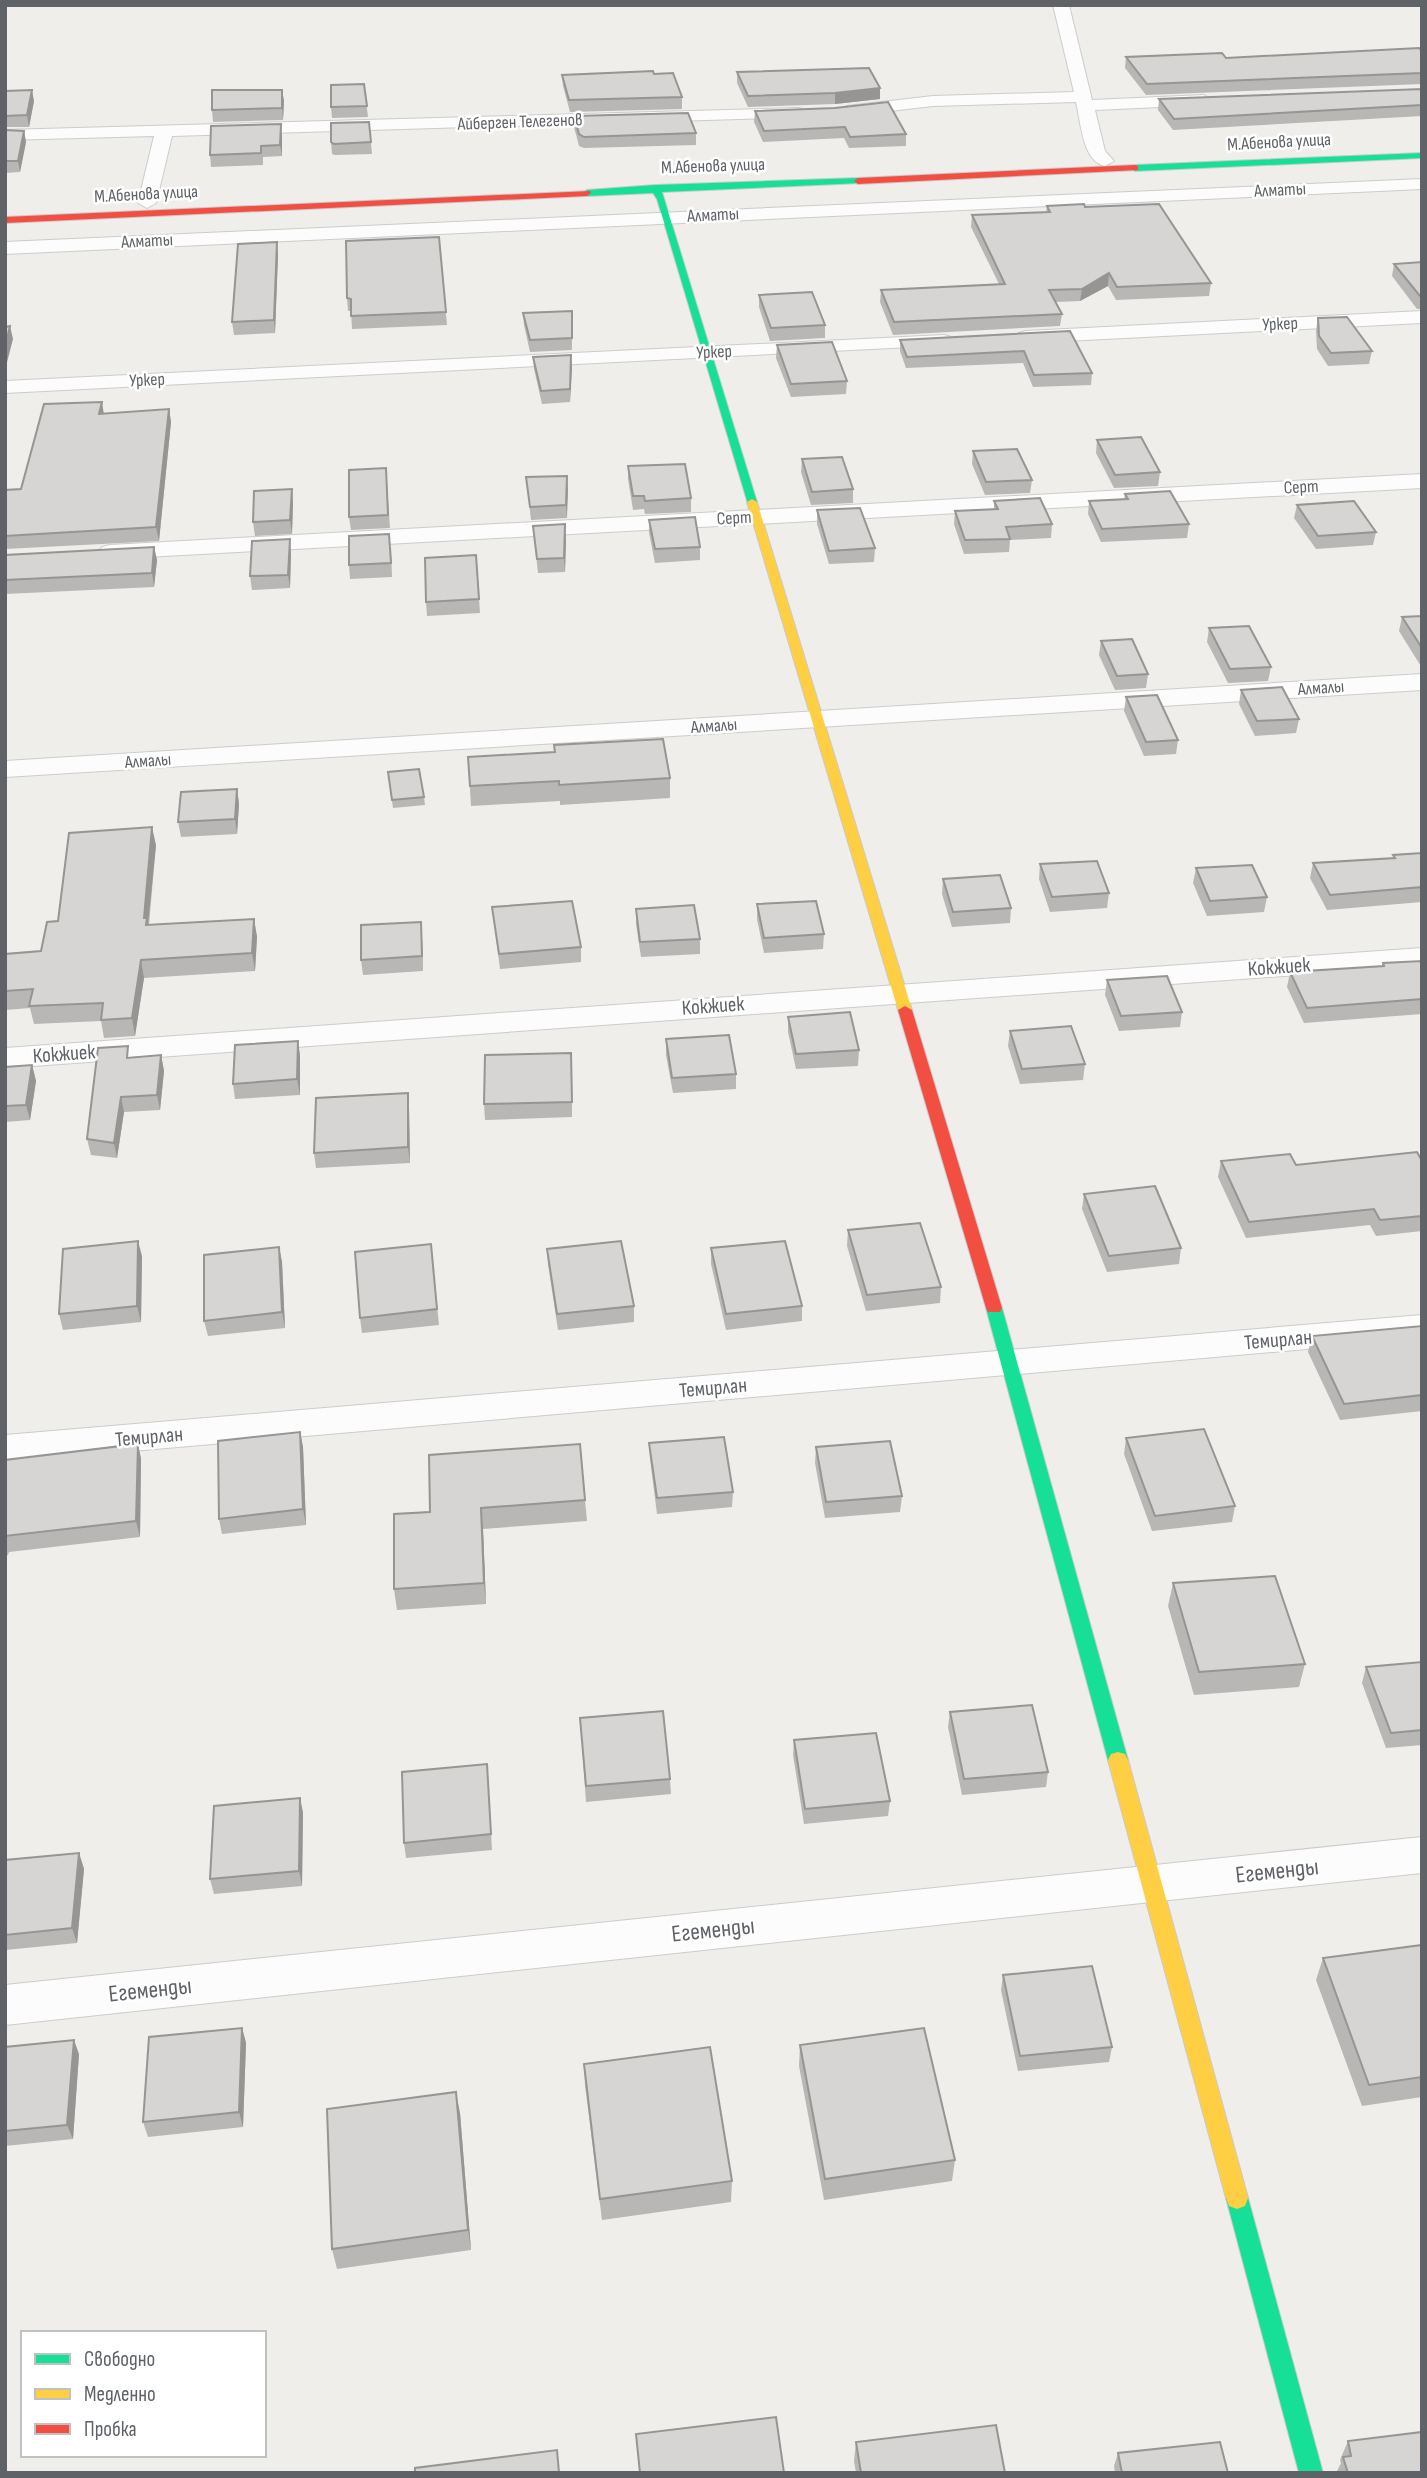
<svg xmlns="http://www.w3.org/2000/svg" width="1427" height="2478" font-family="'Sofia Sans Condensed',sans-serif">
<style>
.lines{fill:none;stroke-linecap:round;stroke-linejoin:round}
.street-casing{stroke:#cbcccc;stroke-width:2}
.fast-casing{stroke:#cacacb;stroke-width:2}
.slow-casing{stroke:#cacacb;stroke-width:2}
.jam-casing{stroke:#cacacb;stroke-width:2}
.street{fill:#fdfcfc;fill-rule:evenodd}
.fast{fill:#16e098;fill-rule:evenodd}
.slow{fill:#ffcf43;fill-rule:evenodd}
.jam{fill:#f24e42;fill-rule:evenodd}
.wall{fill:#b8b7b5}
.shaded-wall{fill:#969594}
.building{fill:#d6d5d3;stroke:#969594;stroke-width:2}
.labels{text-anchor:middle;dominant-baseline:central;stroke-width:5;stroke-linejoin:round;paint-order:stroke}
.far-street-label{font-size:18px;fill:#5f6368;stroke:#fff}
.street-label{font-size:21px;fill:#5f6368;stroke:#fff}
.near-street-label{font-size:24px;fill:#5f6368;stroke:#fff}
</style>
<rect width="100%" height="100%" fill="#efeeea"/>
<g class="lines">
<g class="street-casing">
<path id="street" d="M1053,5H1069L1092,100L1204,95L1212,100L1204,105L1095,110L1105,151L1114,161L1105,166C1082,161 1081,122 1076,102L933,106L847,116L839,111L847,106L933,96L1074,92Z
M800,108L808,113L806,117L172,136L156,203L147,208L138,203L154,136L5,140V130Z
M1422,179V189L5,254V242Z
M1422,311V323L1026,343L1019,341L1016,337L1019,333L1026,331Z
M944,335L951,337L954,341L951,345L5,393V381Z
M1422,474V488L110,559L102,557L98,552L102,547L110,545Z
M1422,674V690L5,777V761Z
M1422,948V966L5,1068V1048Z
M1422,1315V1339L5,1462V1435Z
M1422,1837V1873L5,2025V1985Z"/>
</g>
<g class="fast-casing">
<path id="fast" d="M1422,153V158L1135,171L1131,168L1135,165Z
M858,178L861,179V183L662,192L757,502L748,504L657,199L653,193L587,196L583,193L587,190L655,185Z
M994,1302L1002,1308L1128,1760L1125,1766L1118,1768L1111,1766L1108,1760L986,1308Z
M1237,2187L1245,2190L1248,2198L1323,2473H1299L1226,2198L1229,2190Z"/>
</g>
<g class="slow-casing">
<path id="slow" d="M752,499L757,502L912,1010L910,1013H900L898,1010L747,502Z
M1118,1752L1125,1754L1128,1760L1248,2198L1245,2206L1237,2209L1229,2206L1226,2198L1108,1760L1111,1754Z"/>
</g>
<g class="jam-casing">
<path id="jam" d="M1135,165L1138,166V170L858,184L854,181L858,178Z
M590,191L591,193L587,196L5,223V217Z
M905,1006L912,1010L1002,1308L1000,1312H988L986,1308L898,1010Z"/>
</g>
<use href="#street" class="street"/>
<use href="#fast" class="fast"/>
<use href="#slow" class="slow"/>
<use href="#jam" class="jam"/>
</g>
<path class="wall" d="M1422,51V84L1146,95L1125,68L1126,57L1226,58Z
M737,72L880,88V99L835,104L748,107L737,83Z
M654,74L682,97V109L570,112L563,86L562,75Z
M364,84L368,117L332,118L331,107Z
M1422,89V116L1173,130L1158,110L1159,99Z
M282,90L284,101L283,120L213,122L212,110Z
M5,91L34,101L29,127H5Z
M755,111L906,134V146L849,148L844,138L763,142L754,122Z
M574,116L696,133V145L584,148L579,146L574,127Z
M369,122L372,154L335,155L332,154L331,142Z
M5,130L24,131L26,142L20,172L5,173Z
M282,135V156L263,157V165L211,167L210,155Z
M1047,206L1085,207L1211,283L1209,296L1116,300L1108,286L1080,301L1056,302L1062,314L1060,326L893,335L880,302L881,290L999,284L971,227L972,215L1046,212Z
M439,237L447,325L352,329L351,311H348L347,298Z
M277,242L278,255L275,333L234,335L232,322Z
M1422,262V309H1417L1392,276L1394,264Z
M759,295L825,325V338L770,341L759,307Z
M572,311V350L530,352L524,325L523,313Z
M1318,318L1372,351L1369,364L1328,366L1317,349L1316,331Z
M1070,331L1092,373L1091,385L1033,387L1023,363L906,368L900,351V340Z
M777,345L847,381L846,394L791,397L776,358Z
M571,355L570,402L542,404L534,369L533,357Z
M169,409L171,422L159,541L5,549V490L21,489L104,413Z
M1097,440L1160,472L1158,486L1114,488L1096,453Z
M973,451L1032,480L1030,493L985,495L972,464Z
M802,459L853,489V503L811,505L801,472Z
M628,466L691,498V512L645,514L644,509L633,510L628,479Z
M386,468L390,528L351,530L349,517Z
M567,476V518L531,520L526,477Z
M292,489L293,503L292,534L255,536L253,522Z
M1125,494L1189,524L1187,538L1101,542L1088,514L1089,501L1124,499Z
M994,501L1052,524L1051,538L1010,540L1009,552L964,554L954,524L955,511L994,509Z
M1297,505L1376,532L1373,545L1316,549L1294,518Z
M817,510L875,548L874,562L829,564L817,524Z
M649,520L700,547V560L655,563L649,533Z
M533,526L566,538L565,572L538,573Z
M154,547L157,560L154,587L5,594V555Z
M391,547L392,577L350,579L349,565Z
M291,553L290,588L252,590L250,576Z
M476,555L480,613L427,616L426,602Z
M1422,616V668L1399,631L1402,617Z
M1209,628L1271,667L1268,681L1228,683L1207,642Z
M1101,641L1148,674L1146,688L1115,690L1099,655Z
M1241,690L1299,719L1296,733L1255,736L1239,704Z
M1126,697L1178,740L1176,754L1144,756L1124,711Z
M555,752L670,778V798L560,805V801L471,806L468,757Z
M388,772L424,797L425,805L393,808Z
M237,789L239,804L237,834L181,837L178,822Z
M156,845L149,925L254,919L257,937L255,971L144,978L135,1036L104,1038L101,1021L34,1024L30,1008L5,1010V954L41,951L58,921Z
M1422,853V902L1327,910L1310,878L1313,863L1393,858V855Z
M1040,864L1109,893L1107,908L1050,912L1039,879Z
M1196,868L1267,897L1264,912L1207,916L1193,883Z
M943,879L1011,908L1010,923L952,927L942,894Z
M757,904L824,934L823,949L764,953L757,919Z
M492,907L581,947V962L500,969Z
M636,909L700,939V954L641,957L636,924Z
M421,922L423,971L363,975L361,960Z
M1422,961V1014L1304,1023L1287,987L1290,972L1382,966L1383,963Z
M1107,980L1182,1012L1180,1027L1119,1031L1105,995Z
M788,1017L859,1050L858,1066L796,1069L788,1032Z
M1010,1031L1085,1064L1083,1080L1020,1084L1008,1046Z
M666,1039L736,1074V1089L673,1093L666,1055Z
M298,1041L300,1056V1095L235,1099L233,1084Z
M161,1055L164,1071L160,1110L124,1112L117,1158L91,1155L87,1139L131,1057Z
M32,1065L36,1081L30,1120L5,1122V1067Z
M572,1068V1117L485,1120L484,1104Z
M409,1108L410,1163L316,1168L314,1153Z
M1221,1161L1296,1165L1422,1161V1231L1376,1236L1370,1225L1246,1238L1218,1177Z
M1084,1194L1181,1248L1179,1264L1107,1272L1082,1209Z
M848,1230L941,1287L940,1303L866,1311L847,1246Z
M431,1244L439,1325L362,1333L360,1318Z
M279,1247L282,1262L285,1328L208,1336L204,1321Z
M711,1248L802,1306V1321L726,1330L711,1264Z
M547,1249L634,1306V1322L558,1330L548,1264Z
M142,1256L141,1322L63,1330L59,1314Z
M1422,1326V1411L1340,1420L1308,1352L1312,1336Z
M300,1432L303,1447L306,1525L222,1534L219,1519Z
M1126,1438L1235,1506L1232,1522L1152,1531L1124,1454Z
M649,1443L733,1492L732,1507L657,1514L650,1459Z
M138,1444L141,1459L140,1537L9,1552L8,1555L5,1556V1460Z
M816,1447L902,1496L900,1512L825,1518L815,1463Z
M585,1500L587,1521L483,1529L486,1604L397,1610L394,1589V1514Z
M1173,1583L1305,1664L1299,1687L1194,1695L1168,1606Z
M1422,1662V1745L1386,1748L1362,1683L1366,1667Z
M950,1712L1048,1772L1046,1787L962,1795L948,1727Z
M580,1718L670,1779L671,1794L586,1802Z
M794,1740L890,1801L888,1816L804,1824L793,1755Z
M488,1780L492,1850L406,1858L404,1843Z
M300,1798L303,1813L302,1886L214,1894L210,1879Z
M79,1853L84,1869L77,1943L5,1950V1860Z
M1422,1945V2097L1362,2106L1316,1980L1323,1958Z
M1003,1975L1112,2047L1109,2062L1018,2071L1001,1990Z
M242,2028L246,2043L243,2127L148,2137L143,2122Z
M800,2045L955,2160L952,2181L824,2200L799,2066Z
M5,2047L79,2054L73,2139L5,2146Z
M584,2064L732,2181L731,2202L602,2220L585,2085Z
M460,2113L471,2250L337,2269L332,2249Z
M1348,2441L1422,2473H1336L1341,2463L1340,2460Z
M856,2442L1005,2473H856L854,2461Z
M1118,2453L1228,2473H1115L1114,2466Z"/>
<path class="shaded-wall" d="M880,88V99L835,104V93Z
M32,90L34,101L29,127L27,115Z
M282,90L284,101L283,120L282,108Z
M281,124L282,135V156L280,145Z
M24,131L26,142L20,172L18,161Z
M277,242L278,255L275,333L274,320Z
M1109,273L1108,286L1080,301L1082,289Z
M10,326L13,339L5,370V347Z
M571,355L572,368L570,402V389Z
M102,402L104,415L99,414Z
M169,409L171,422L159,541L156,527Z
M567,476L568,490L567,518L566,505Z
M292,489L293,503L292,534L290,520Z
M565,524L566,538L565,572L564,558Z
M290,539L291,553L290,588L288,575Z
M154,547L157,560L154,587L152,573Z
M237,789L239,804L237,834L235,819Z
M152,827L156,845L148,924L150,935L149,943L144,918Z
M254,919L257,937L255,971L252,953Z
M421,922L422,937L423,971L422,956Z
M141,960L144,978L135,1036L132,1018Z
M298,1041L300,1056V1095L297,1079Z
M161,1055L164,1071L160,1110L157,1095Z
M32,1065L36,1081L30,1120L26,1105Z
M408,1093L409,1108L410,1163L408,1147Z
M121,1097L124,1112L117,1158L114,1143Z
M138,1241L142,1256L141,1322L137,1306Z
M279,1247L282,1262L285,1328L282,1312Z
M300,1432L303,1447L306,1525L303,1509Z
M138,1444L141,1459L140,1537L136,1521Z
M481,1508L483,1529L486,1604L484,1583Z
M300,1798L303,1813L302,1886L299,1871Z
M79,1853L84,1869L77,1943L72,1928Z
M242,2028L246,2043L243,2127L239,2112Z
M74,2040L79,2054L73,2139L67,2125Z
M456,2092L460,2113L471,2250L468,2230Z"/>
<path class="building" d="M1419,48L1422,51V73L1147,84L1126,57L1222,53L1226,58Z
M869,68L880,88L835,93L748,96L737,72Z
M653,71L654,74L673,73L682,97L569,100L562,75Z
M364,84L367,106L331,107V85Z
M1422,89V105L1174,119L1159,99Z
M32,90L27,115L5,116V91Z
M212,90H282V108L212,110Z
M888,102L906,134L850,137L845,127L764,131L755,111L835,108Z
M688,113L696,133L584,137L579,134L574,116Z
M369,122L371,142L334,144L331,142V123Z
M281,124L280,145L261,146V153L210,155L211,126Z
M5,130L24,131L18,161H5Z
M1084,204L1085,207L1159,204L1211,283L1117,287L1109,273L1082,289L1049,290L1062,314L894,322L881,290L1005,284L972,215L1050,212L1047,206Z
M439,237L446,312L351,316V299L347,298L346,241Z
M277,242L274,320L232,322L238,244Z
M1422,262V296H1420L1394,264Z
M812,292L825,325L771,328L759,295Z
M572,311V338L530,340L523,313Z
M1347,317L1372,351L1331,353L1319,336L1318,318Z
M10,326L5,347V327Z
M1070,331L1092,373L1034,375L1024,351L907,357L900,340Z
M832,342L847,381L791,384L777,345Z
M571,355L570,389L541,391L533,357Z
M102,402L99,414L169,409L156,527L5,536V490L21,489L44,404Z
M1141,437L1160,472L1115,475L1097,440Z
M1017,449L1032,480L986,482L973,451Z
M842,457L853,489L812,492L802,459Z
M685,464L691,498L645,501L644,496H633L628,466Z
M386,468L388,515L349,517V470Z
M567,476L566,505L530,507L526,477Z
M292,489L290,520L253,522L254,491Z
M1170,491L1189,524L1102,529L1089,501L1128,499L1125,494Z
M1040,498L1052,524L1006,527L1010,539L965,540L955,511L998,509L994,501Z
M1354,501L1376,532L1318,536L1297,505Z
M860,508L875,548L829,551L817,510Z
M695,517L700,547L655,549L649,520Z
M565,524L564,558L537,559L533,526Z
M389,534L391,563L349,565V536Z
M290,539L288,575L250,576L252,541Z
M154,547L152,573L5,580V555Z
M476,555L479,599L426,602L425,558Z
M1422,616V648L1402,617Z
M1249,626L1271,667L1230,669L1209,628Z
M1132,639L1148,674L1117,676L1101,641Z
M1282,687L1299,719L1257,721L1241,690Z
M1157,695L1178,740L1146,742L1126,697Z
M663,739L670,778L559,785V781L470,786L468,757L555,752L554,745Z
M419,769L424,797L392,800L388,772Z
M237,789L235,819L178,822L181,792Z
M152,827L144,918H147L146,925L254,919L252,953L141,960L132,1018L101,1020L103,1003L29,1006L33,989L5,991V954L41,951L47,922L58,921L69,833Z
M1422,853V887L1330,895L1313,863L1395,858L1393,855Z
M1097,861L1109,893L1052,897L1040,864Z
M1252,865L1267,897L1210,901L1196,868Z
M1000,875L1011,908L953,912L943,879Z
M572,901L581,947L499,954L492,907Z
M816,901L824,934L764,938L757,904Z
M694,905L700,939L640,942L636,909Z
M421,922L422,956L361,960V925Z
M1422,961V999L1307,1008L1290,972L1384,966L1383,963Z
M1167,976L1182,1012L1121,1016L1107,980Z
M850,1012L859,1050L796,1054L788,1017Z
M1071,1026L1085,1064L1022,1069L1010,1031Z
M729,1035L736,1074L672,1078L666,1039Z
M298,1041L297,1079L233,1084L235,1045Z
M128,1046L127,1058L161,1055L157,1095L121,1097L114,1143L87,1139L98,1048Z
M571,1053L572,1102L484,1104L485,1055Z
M32,1065L26,1105L5,1106V1067Z
M408,1093V1147L314,1153L316,1098Z
M1417,1152L1422,1161V1216L1380,1220L1374,1209L1249,1222L1221,1161L1290,1154L1296,1165Z
M1155,1186L1181,1248L1109,1256L1084,1194Z
M920,1223L941,1287L867,1295L848,1230Z
M138,1241L137,1306L59,1314L63,1249Z
M621,1241L634,1306L557,1314L547,1249Z
M785,1241L802,1306L726,1314L711,1248Z
M431,1244L437,1309L360,1318L355,1252Z
M279,1247L282,1312L204,1321V1255Z
M1422,1326V1395L1344,1404L1312,1336Z
M1204,1429L1235,1506L1155,1516L1126,1438Z
M300,1432L303,1509L219,1519L218,1441Z
M724,1437L733,1492L657,1498L649,1443Z
M890,1441L902,1496L826,1502L816,1447Z
M138,1444L136,1521L5,1536V1460Z
M580,1444L585,1500L481,1508L484,1583L394,1589V1514L430,1512L429,1455Z
M1275,1576L1305,1664L1199,1672L1173,1583Z
M1422,1662V1730L1391,1733L1366,1667Z
M1032,1705L1048,1772L964,1779L950,1712Z
M663,1711L670,1779L586,1786L580,1718Z
M876,1733L890,1801L805,1809L794,1740Z
M487,1764L491,1834L404,1843L402,1772Z
M300,1798L299,1871L210,1879L214,1806Z
M79,1853L72,1928L5,1935V1860Z
M1422,1945V2077L1369,2085L1323,1958Z
M1092,1966L1112,2047L1020,2056L1003,1975Z
M242,2028L239,2112L143,2122L149,2037Z
M924,2028L955,2160L825,2179L800,2045Z
M74,2040L67,2125L5,2131V2047Z
M710,2047L732,2181L600,2199L584,2064Z
M456,2092L468,2230L332,2249L327,2109Z
M776,2417L784,2473H640L636,2434Z
M996,2425L1005,2473H861L856,2442Z
M1422,2432V2473H1348L1343,2457L1351,2456L1348,2441Z
M1220,2442L1228,2473H1122L1118,2453Z
M557,2450L559,2473H415V2468Z"/>
<g class="labels">
<g class="far-street-label">
<text transform="translate(520 122) rotate(-2)">Айберген Телегенов</text>
<text transform="translate(1279 142) rotate(-3)">М.Абенова улица</text>
<text transform="translate(713 166) rotate(-2)">М.Абенова улица</text>
<text transform="translate(1280 190) rotate(-3)">Алматы</text>
<text transform="translate(146 194) rotate(-3)">М.Абенова улица</text>
<text transform="translate(713 215) rotate(-3)">Алматы</text>
<text transform="translate(147 241) rotate(-3)">Алматы</text>
<text transform="translate(1280 324) rotate(-3)">Уркер</text>
<text transform="translate(714 352) rotate(-3)">Уркер</text>
<text transform="translate(147 380) rotate(-3)">Уркер</text>
<text transform="translate(1301 487) rotate(-3)">Серт</text>
<text transform="translate(734 518) rotate(-3)">Серт</text>
<text transform="translate(1321 688) rotate(-4)">Алмалы</text>
<text transform="translate(714 726) rotate(-4)">Алмалы</text>
<text transform="translate(148 761) rotate(-4)">Алмалы</text>
</g>
<g class="street-label">
<text transform="translate(1279 967) rotate(-4)">Кокжиек</text>
<text transform="translate(713 1006) rotate(-4)">Кокжиек</text>
<text transform="translate(64 1054) rotate(-4)">Кокжиек</text>
<text transform="translate(1278 1340) rotate(-5)">Темирлан</text>
<text transform="translate(713 1388) rotate(-5)">Темирлан</text>
<text transform="translate(149 1437) rotate(-5)">Темирлан</text>
</g>
<g class="near-street-label">
<text transform="translate(1277 1871) rotate(-6)">Егеменды</text>
<text transform="translate(713 1930) rotate(-6)">Егеменды</text>
<text transform="translate(150 1990) rotate(-6)">Егеменды</text>
</g>
</g>
<rect width="1427" height="2478" fill="none" stroke="#5f6368" stroke-width="14"/>
<rect x="21" y="2331" width="245" height="126" fill="#ffffff" stroke="#bfc1c3" stroke-width="2"/>
<rect x="35" y="2354" width="35" height="10" fill="#16e098" stroke="#bfc1c3" stroke-width="2"/>
<text x="84" y="2366" font-size="21" fill="#5f6368">Свободно</text>
<rect x="35" y="2389" width="35" height="10" fill="#ffcf43" stroke="#bfc1c3" stroke-width="2"/>
<text x="84" y="2401" font-size="21" fill="#5f6368">Медленно</text>
<rect x="35" y="2424" width="35" height="10" fill="#f24e42" stroke="#bfc1c3" stroke-width="2"/>
<text x="84" y="2436" font-size="21" fill="#5f6368">Пробка</text>
</svg>
